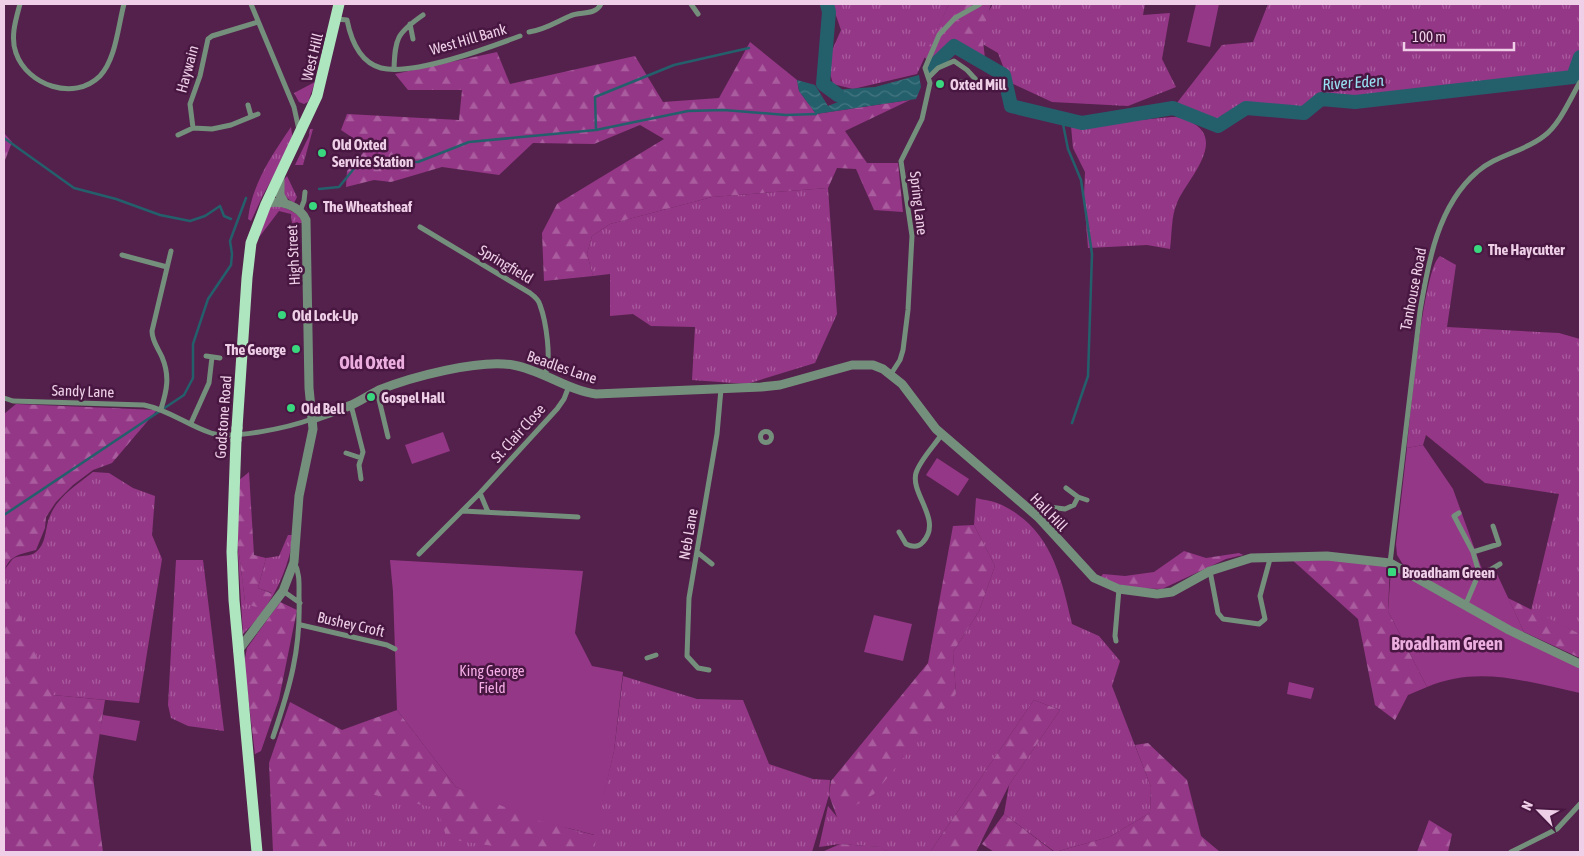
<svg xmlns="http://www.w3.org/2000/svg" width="1584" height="856" font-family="'Asap Condensed',sans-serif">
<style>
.grass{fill:url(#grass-tufts)}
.forest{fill:url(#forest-firs)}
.park{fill:#953787}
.water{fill:url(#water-waves)}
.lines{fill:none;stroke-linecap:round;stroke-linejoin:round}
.stream{stroke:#24606c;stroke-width:2.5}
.river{stroke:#24606c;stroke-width:14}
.minor{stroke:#74907c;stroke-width:5}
.tertiary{stroke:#74907c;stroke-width:9}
.primary{stroke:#aee7bf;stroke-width:11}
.primary-bridge{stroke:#aee7bf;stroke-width:11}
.poi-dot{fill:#39d87f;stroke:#481741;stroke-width:2}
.labels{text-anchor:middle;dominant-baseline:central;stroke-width:5;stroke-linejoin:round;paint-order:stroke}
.street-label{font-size:15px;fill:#eecfe7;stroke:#481741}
.poi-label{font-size:15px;font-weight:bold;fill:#eecfe7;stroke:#481741;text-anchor:start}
.park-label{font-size:15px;fill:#f5ace7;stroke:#481741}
.water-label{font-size:16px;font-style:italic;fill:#98e1f2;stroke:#481741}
.quarter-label{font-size:18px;font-weight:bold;fill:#ecaedf;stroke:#481741}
</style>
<defs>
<pattern id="grass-tufts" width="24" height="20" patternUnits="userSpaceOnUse" patternTransform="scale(1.25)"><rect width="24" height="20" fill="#953787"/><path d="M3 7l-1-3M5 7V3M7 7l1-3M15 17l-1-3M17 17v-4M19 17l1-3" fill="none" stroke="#a95c9e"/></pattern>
<pattern id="forest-firs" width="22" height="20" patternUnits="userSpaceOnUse" patternTransform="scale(1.25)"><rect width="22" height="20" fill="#953787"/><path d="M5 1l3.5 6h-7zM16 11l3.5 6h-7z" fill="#a95c9e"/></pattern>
<pattern id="water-waves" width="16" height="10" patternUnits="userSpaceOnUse" patternTransform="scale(1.25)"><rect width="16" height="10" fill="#24606c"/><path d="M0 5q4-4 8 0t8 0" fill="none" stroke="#447681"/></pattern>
</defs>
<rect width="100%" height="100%" fill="#54214c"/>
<path class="grass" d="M832,4H949L917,74L853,89L833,84L827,62L841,30Z
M993,4H1145L1143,15L1170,13L1162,59L1176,87L1128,106L1052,102L1009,82L998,53L972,38Z
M1268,4H1580V67L1573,77L1355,102L1321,99L1304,113L1246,108L1218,126L1173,108L1222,45L1253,42Z
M315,82L308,102L304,104L299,102L294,93Z
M1172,117C1183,117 1187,119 1196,125C1224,145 1185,182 1177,203C1171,216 1172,235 1170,249L1147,245L1088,248L1084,197L1085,172L1073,148L1071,126L1099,127L1118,122Z
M291,127L293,141L263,195L251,221L248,219C252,184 272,155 291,127Z
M310,129H313L303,165H295L309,136Z
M287,176L297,197L294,203L284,196L283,181Z
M828,188L837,314L815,363L747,384L692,380L695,327L651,326L633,314L610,316V274L593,276L587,254L592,236L610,224L712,197Z
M275,205C285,208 299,212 303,223H292L291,214L279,211L260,236L258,235L269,208Z
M1440,256L1456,265L1447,327L1559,333L1580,339V634L1531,611L1559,494L1485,483L1426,435L1423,445L1407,448C1410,420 1423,267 1440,256Z
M93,472L109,473L133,488L155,496L152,535L162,559L139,703L53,695L7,594L4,570C7,567 11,560 14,558C23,554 32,558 39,549C47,539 45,527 50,516C57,497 78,484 93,472Z
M976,498C984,500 994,501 1002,505C1051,529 1061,576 1072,624L1099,636L1120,661L1112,686L1151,787L1150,813L1109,837L1055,852L1004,814L1009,785L1060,710L1034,700L930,852H888L880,847L840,844L819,847L828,806L837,817L956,694L953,652L979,611L995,566L974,525Z
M288,535H292L291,544H292C285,579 268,610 243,634L237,538L245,601L272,593L258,588L266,558L279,556Z
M176,560H203L224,731L188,726L171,718L168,705Z
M623,676L697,699L743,700L769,764L813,779L830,780L829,795L812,852H328L357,784L536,820L594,835L614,751Z"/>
<path class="forest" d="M949,4H991L982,33L985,58L960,45L934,65L924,57Z
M750,42L797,80L799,91L816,114L910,100L845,131L867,163H898L903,212L874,210L856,169L837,168L828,188L712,197L610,224L592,236L587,254L593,276L544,281L542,233L557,204L664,139L640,125L594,144L533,143L499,175L442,167L391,182L374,180L346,187L347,171L363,153L353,138L341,130L347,114L459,120L462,90H408L395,74L497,52L510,84L635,56L663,102L719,98Z
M4,133L12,142L4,163Z
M16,404L157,410L112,463L93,470L73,485L56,502L46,517L45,528L36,550C20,554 7,556 4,574V414Z
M249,472L254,555L266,558L258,588L273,594L262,607C255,607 251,607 245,601L237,538V482Z
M974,525L995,566L979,611L953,652L956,694L874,794L837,817L829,795L831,781L928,663L953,526Z
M1184,551L1206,558L1239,553L1243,555L1226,559L1162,589L1129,588L1100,578L1103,574L1125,576L1154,572Z
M1290,558L1390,563L1388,611L1427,687L1408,695L1395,720L1375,705L1358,619Z
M4,577L53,695L105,700L93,777L103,852H4Z
M1508,598L1580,634V658L1524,632Z
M280,602L297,610L279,699L261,751L255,754L244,663L247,648Z
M1034,700L1060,710L1009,785L976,852H930Z
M290,702L342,730L397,710L456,787L597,839L590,852H534L447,839L437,808L360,792L331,852H273L269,763Z
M1148,743L1187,780L1201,836L1220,852H1055L1109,837L1150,813L1151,787L1135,745Z
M1004,814L1054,852H994L982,844Z
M1429,820L1452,834L1448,852H1417Z
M840,844L881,847L888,852H822Z"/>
<path class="park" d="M1196,4H1219L1210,47L1187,42Z
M443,432L450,451L412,464L405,445Z
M1423,445L1453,489L1484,575L1497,574L1524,632L1521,640L1580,668V693C1527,682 1479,665 1427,687L1388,611L1391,569L1400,574L1404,566L1397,555L1396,544L1407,448Z
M937,458L969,479L958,496L926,475Z
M390,560L583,571L575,633L592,666L623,672L614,751L595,835L536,820L456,787L397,710L393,592Z
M874,615L912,624L903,661L864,652Z
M1289,682L1314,688L1311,699L1287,694Z
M103,715L140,721L136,741L99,734Z"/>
<path class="water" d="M919,75L921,87L916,99L816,114L799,91L797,80L815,85L828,106L838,102L826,92L823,84L833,90L875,87Z"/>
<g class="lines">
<path class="stream" d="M1062,119L1068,149L1081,180L1092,254L1088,376L1072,423
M596,130L595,97L674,65L749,48
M4,138L74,188L116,199L160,215L190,221L205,216L220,206L224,216L231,219
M319,189L339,187L361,160L418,162L469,142L596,130L688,111L724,110L786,115L816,114
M4,515L184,395L193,378V344L208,299L231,265L232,254L230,241L246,198"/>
<path class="river" d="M827,4L829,12L823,84L838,95
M931,68L954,46L1004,75L1011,106L1082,123L1173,108L1218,126L1246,108L1304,113L1321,99L1355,102L1573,77L1580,57"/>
<path class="minor" d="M20,4C16,19 10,37 16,53C27,85 74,102 100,76C116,59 118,26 124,4
M251,4L294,107L299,130
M691,4L698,14
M337,19L347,20C351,40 359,62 381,68C413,76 488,48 520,36
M410,24L413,39
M529,32C545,30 556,22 570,16C580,11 595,16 601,4
M394,69C395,38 397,33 423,15
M930,76L938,68L954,61L967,70L979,83L977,85L956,81
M248,105L251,116
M193,128L190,104L200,76L208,39L212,36L258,22
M178,135L193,128L212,129L231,125L258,114
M300,211L304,201L305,192
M420,227L530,293C534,296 539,300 540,305C546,321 552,360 545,374
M122,255L167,267
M206,356L220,358
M891,374L900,360L903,350L908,310L912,236L901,161L922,119L930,83L925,68L939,35L955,18L980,4
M377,391L388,437
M4,398L13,401L144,405C169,410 187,425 211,433C233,440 290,427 312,419
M351,405L363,452L359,465L361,479
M161,409C167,390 170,376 162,357C158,348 152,341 152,331L171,251
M191,423L209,383L212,357
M760.5 437a5.5 5.5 0 1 1 11 0a5.5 5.5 0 1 1-11 0Z
M346,453L361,458
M1066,488L1078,497L1087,500
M480,493L488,512
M463,511L578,517
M1459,513L1454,516L1473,552L1479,573L1465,606
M1038,517L1049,507L1065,509L1074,505L1078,497
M899,532L906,544C912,547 918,548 923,542C943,520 910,494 916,473C920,460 934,446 942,434
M697,552L712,564
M1473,552L1499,544L1493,526
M419,554L480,493L557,409L564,399L569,386
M1390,563L1420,311C1428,263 1438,205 1477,172C1496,155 1524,152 1544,136C1560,124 1570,99 1580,82
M1210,571L1218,613L1223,619L1259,624L1265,619L1260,596L1270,559
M1479,573L1490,570L1500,564
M283,591L300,603
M301,625L387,645L395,649
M1116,641L1115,636L1119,589
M647,658L656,655
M709,670L698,668L687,656L689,598L717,434L721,389
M273,737C290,687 301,649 299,596C299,584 300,573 294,562
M1511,852L1557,829L1580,804"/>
<path class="tertiary" d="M280,177V195L284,202
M313,419C324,414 337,411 349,406C359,402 369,395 379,390C411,377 479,359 513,365C542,370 567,390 596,394L761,387L780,385L852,365H873L883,369L902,384L936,429L1038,517L1094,578L1119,589L1157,594L1172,592L1210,571L1251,558L1327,556L1390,563L1509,630L1580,664
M238,651L283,591L294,562L299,496L313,429L309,388L306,220C300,206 280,199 266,204"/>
<path class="primary" d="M237,428L247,278L251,243L266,204L317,96L339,4
M236,440L232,552L234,600L257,852"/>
<path class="primary-bridge" d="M236,440L237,428"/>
</g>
<g class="poi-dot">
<circle cx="940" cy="84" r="5"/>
<circle cx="322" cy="153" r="5"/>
<circle cx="313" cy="206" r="5"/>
<circle cx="1478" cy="249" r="5"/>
<circle cx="282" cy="315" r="5"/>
<circle cx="296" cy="349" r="5"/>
<circle cx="371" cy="397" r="5"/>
<circle cx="291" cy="408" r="5"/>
<rect x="1387" y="567" width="10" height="10" rx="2.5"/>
</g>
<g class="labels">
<g class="street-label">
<text transform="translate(468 39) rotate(-16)">West Hill Bank</text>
<text transform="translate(312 57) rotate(-76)">West Hill</text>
<text transform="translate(187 69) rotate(-75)">Haywain</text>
<text transform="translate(919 203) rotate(83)">Spring Lane</text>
<text transform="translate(293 255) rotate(-93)">High Street</text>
<text transform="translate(506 264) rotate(31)">Springfield</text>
<text transform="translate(1413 289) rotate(-79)">Tanhouse Road</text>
<text transform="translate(562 367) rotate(19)">Beadles Lane</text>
<text transform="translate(83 391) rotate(2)">Sandy Lane</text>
<text transform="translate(223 417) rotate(-86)">Godstone Road</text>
<text transform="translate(518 433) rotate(-48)">St. Clair Close</text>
<text transform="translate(1049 512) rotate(46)">Hall Hill</text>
<text transform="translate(688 534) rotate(-80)">Neb Lane</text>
<text transform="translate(351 624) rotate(13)">Bushey Croft</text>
</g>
<g class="poi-label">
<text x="950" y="84">Oxted Mill</text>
<text x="332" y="144">Old Oxted<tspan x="332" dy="17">Service Station</tspan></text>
<text x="323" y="206">The Wheatsheaf</text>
<text x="1488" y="249">The Haycutter</text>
<text x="292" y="315">Old Lock-Up</text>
<text x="286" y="349" text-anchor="end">The George</text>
<text x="381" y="397">Gospel Hall</text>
<text x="301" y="408">Old Bell</text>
<text x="1402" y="572">Broadham Green</text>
</g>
<g class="park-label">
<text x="492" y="670">King George<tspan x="492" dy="17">Field</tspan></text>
</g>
<g class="water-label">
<text transform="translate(1353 82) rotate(-4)">River Eden</text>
</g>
<g class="quarter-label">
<text x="372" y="362">Old Oxted</text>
<text x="1447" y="643">Broadham Green</text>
</g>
</g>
<rect width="1584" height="856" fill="none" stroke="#eecfe7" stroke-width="10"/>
<g transform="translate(1539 811) rotate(294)" stroke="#481741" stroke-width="4" paint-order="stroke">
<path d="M0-4L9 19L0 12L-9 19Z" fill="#eecfe7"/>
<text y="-8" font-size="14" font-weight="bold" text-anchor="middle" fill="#eecfe7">N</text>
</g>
<path d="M1404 42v8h110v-8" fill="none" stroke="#eecfe7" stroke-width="2.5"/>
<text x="1412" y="42" font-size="15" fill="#eecfe7" stroke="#481741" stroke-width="4" paint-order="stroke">100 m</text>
</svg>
